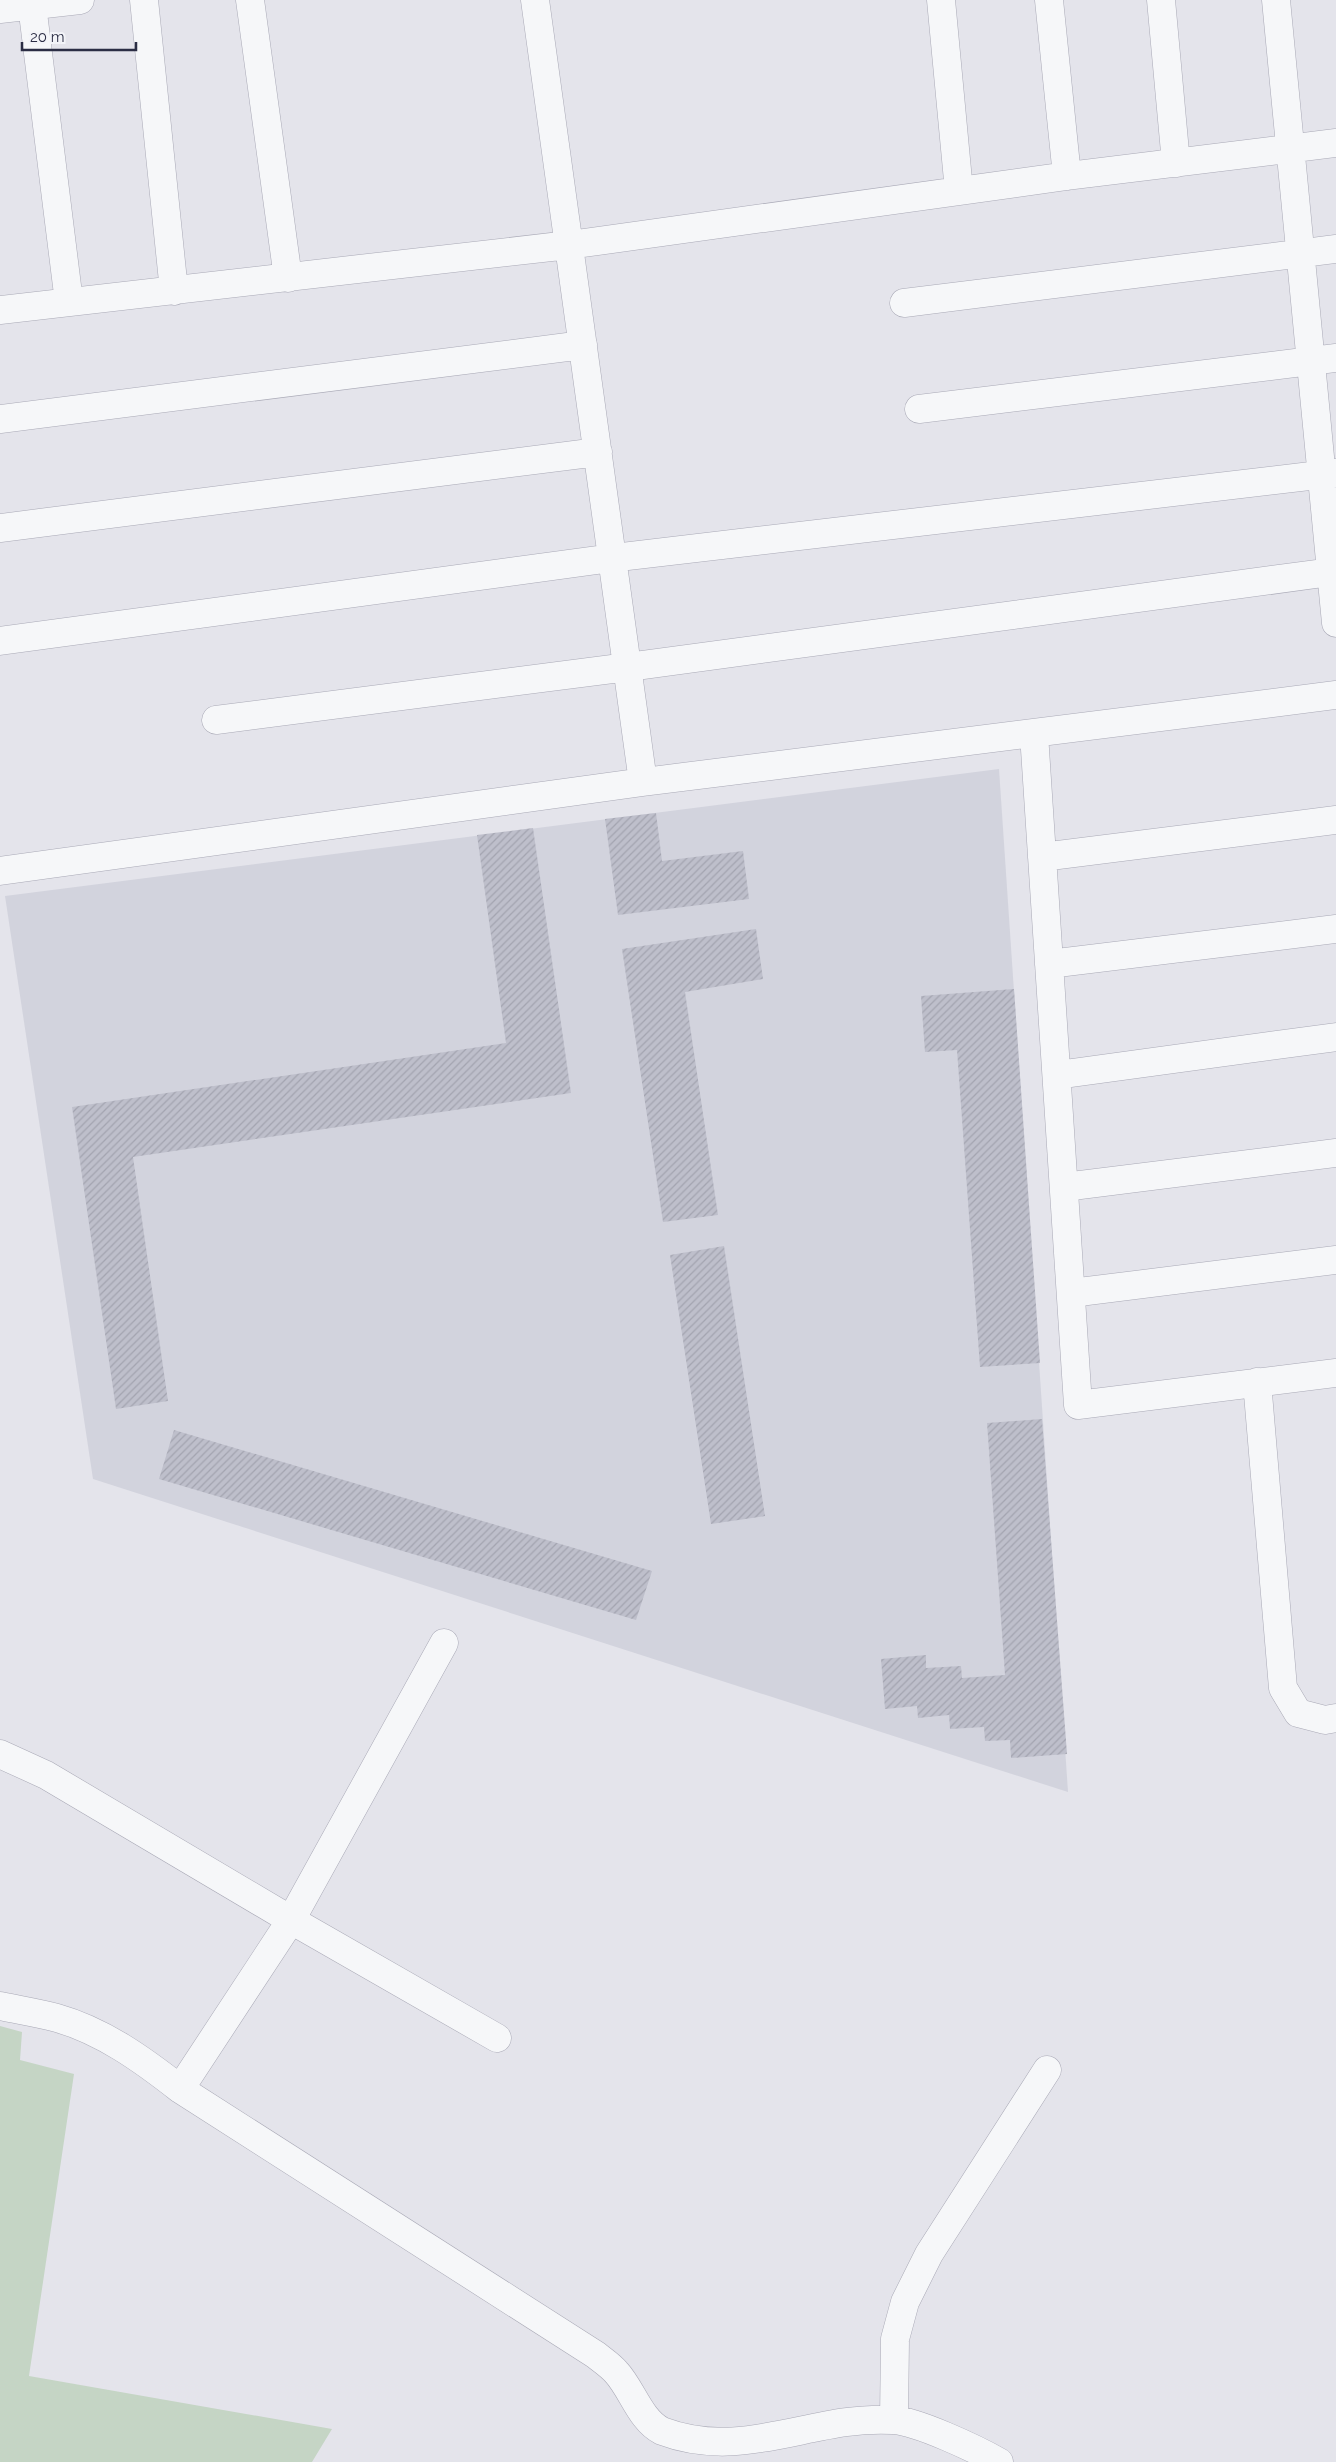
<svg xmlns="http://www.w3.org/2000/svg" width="1336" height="2462" viewBox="0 0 1336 2462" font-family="Raleway,sans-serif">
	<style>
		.built { fill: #d2d3dd }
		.pitch { fill: #c5d5c5 }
		.building { fill: url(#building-hatch) }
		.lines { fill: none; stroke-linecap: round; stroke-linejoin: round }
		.minor-casing { stroke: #a9a9b6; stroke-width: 29 }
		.tertiary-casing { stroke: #a9a9b6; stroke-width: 29 }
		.minor { stroke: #f6f7f9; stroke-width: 28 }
		.tertiary { stroke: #f6f7f9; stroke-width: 28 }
	</style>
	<defs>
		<pattern id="building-hatch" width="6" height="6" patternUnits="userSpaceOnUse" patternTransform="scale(1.25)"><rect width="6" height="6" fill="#bebfcb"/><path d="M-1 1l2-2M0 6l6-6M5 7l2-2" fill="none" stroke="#a3a4b0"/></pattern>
	</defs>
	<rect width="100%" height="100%" fill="#e4e4eb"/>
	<path class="built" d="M999,769L1068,1792L93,1479L5,896Z"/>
	<path class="pitch" d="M0,2026L22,2032L20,2060L74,2074L29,2376L332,2429L312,2462H0Z"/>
	<path class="building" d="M656,813L662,861L743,851L749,899L618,915L605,819Z
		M533,828L571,1093L133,1157L168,1401L116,1409L72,1107L506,1043L477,835Z
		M756,929L763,979L685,992L718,1215L663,1222L622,949Z
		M1014,989L1040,1363L980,1367L957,1050L925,1052L921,996Z
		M724,1246L765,1516L711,1524L670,1255Z
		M1042,1419L1067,1754L1011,1758L1010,1740L985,1741L984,1727L950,1729L949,1715L918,1718L917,1706L885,1709L881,1659L926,1655V1668L961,1666L962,1678L1005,1675L987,1423Z
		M174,1430L652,1571L636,1620L159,1479Z"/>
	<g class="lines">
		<g class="minor-casing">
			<path id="minor" d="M144,0L174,291
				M250,0L288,278
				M535,0L643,782
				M941,0L959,191
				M1049,0L1067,176
				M1161,0L1176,163
				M1276,0L1336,623
				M32,5L69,302
				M904,303L1336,249
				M0,310L569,245L1067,176L1336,143
				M919,409L1336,358
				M0,419L583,345
				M0,528L598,452
				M0,641L612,558L1336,473
				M216,720L628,667L1331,572
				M1034,734L1078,1405L1336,1373
				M1042,857L1336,820
				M0,871L643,782L1336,695
				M1049,964L1336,929
				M1057,1075L1336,1037
				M1064,1187L1336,1153
				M1071,1293L1336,1260
				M1257,1382L1283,1688L1298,1713L1325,1720L1336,1718
				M0,1754L46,1775L291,1920L497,2038
				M0,2006C19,2010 38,2013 57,2018C103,2031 143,2060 180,2089L596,2355C602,2360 610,2365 616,2372C632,2389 640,2420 662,2431C744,2462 813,2415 893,2420C917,2421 976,2449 999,2462
				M180,2089L291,1920L444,1643
				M894,2420L895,2339L905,2302L929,2254L1047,2070"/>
		</g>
		<g class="tertiary-casing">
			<path id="tertiary" d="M0,9L80,0"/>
		</g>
		<use href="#minor" class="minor"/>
		<use href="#tertiary" class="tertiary"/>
	</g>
	<path d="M22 42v8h114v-8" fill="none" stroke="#2b2d44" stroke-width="2.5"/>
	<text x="30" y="42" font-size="15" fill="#2b2d44" stroke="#f3f4f8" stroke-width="4" paint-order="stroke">20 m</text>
</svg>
